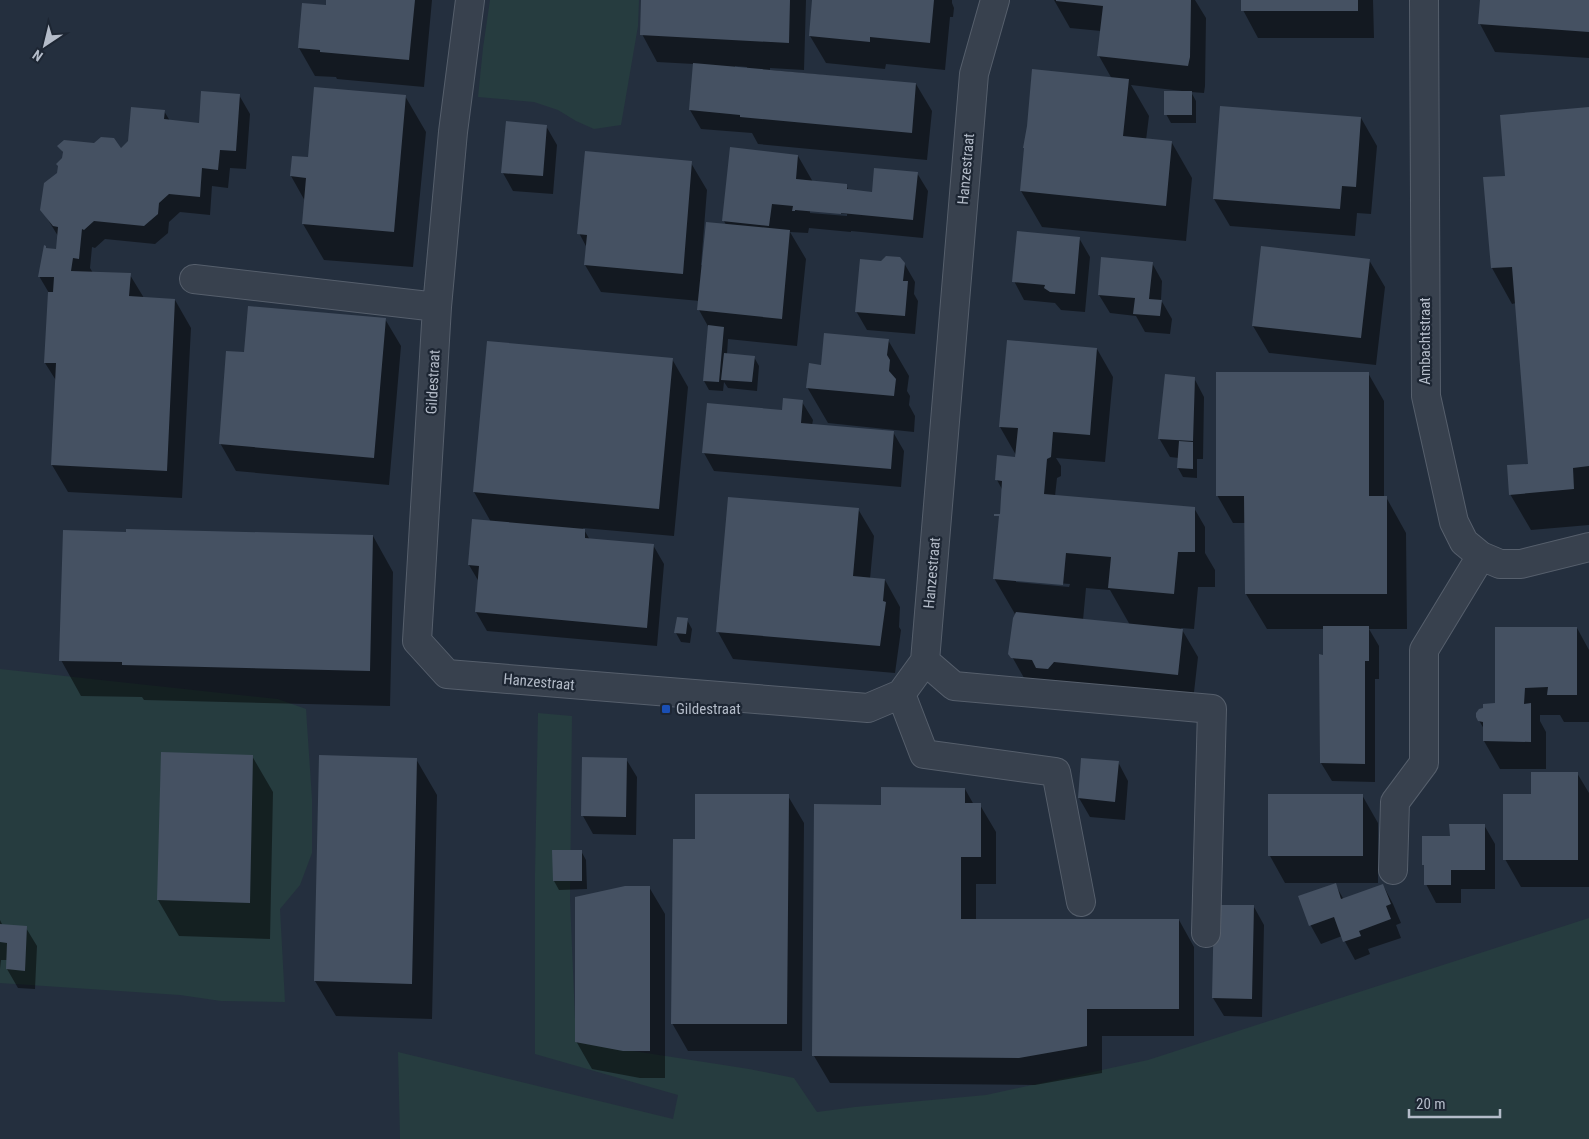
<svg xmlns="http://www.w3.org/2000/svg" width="1589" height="1139" viewBox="0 0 1589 1139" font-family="'Roboto Condensed',sans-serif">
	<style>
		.green { fill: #263c3f }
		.shadow { fill: #0007; fill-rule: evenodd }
		.building { fill: #455162 }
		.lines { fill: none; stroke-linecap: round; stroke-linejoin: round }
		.minor-casing { stroke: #565f6c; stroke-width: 30 }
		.minor { stroke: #38414e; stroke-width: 28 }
		.transit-dot { fill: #1a4fb4; stroke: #1d2633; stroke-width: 2 }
		.labels { text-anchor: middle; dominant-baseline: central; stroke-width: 4.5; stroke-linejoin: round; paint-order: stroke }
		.street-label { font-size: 15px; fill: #b4bcc9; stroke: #1d2633 }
		.poi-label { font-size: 15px; fill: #b4bcc9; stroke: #1d2633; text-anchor: start }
	</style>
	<rect width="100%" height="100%" fill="#242f3e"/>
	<path class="green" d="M490,0H639L638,26L621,125L594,129L576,121L558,110L534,102L478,97L483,48Z
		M0,669L278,699L306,709L312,799V853L300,885L280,909L285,1002L221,1001L180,995L0,983Z
		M538,713L572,716L570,900L576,1042L749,1069L794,1078L817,1112L855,1107L986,1095L1148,1060L1589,918V1139H400L398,1052L673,1119L678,1095L535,1054V874Z"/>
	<path class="shadow" d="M327,0H432L424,87L337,79L336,77L315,76L299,48L327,7Z
		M643,0H806L804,70L770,68V70L916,84L932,111L927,160L758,144L752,133L701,129L690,110L694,64L657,62L642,34ZM735,66L747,67V70L735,68Z
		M813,0H952V3L954,8L953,17H950L945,70L886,64L885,69L826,63L810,36Z
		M1054,0H1195L1206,18L1205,86L1204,93L1191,92L1196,101V123H1171L1166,114L1182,91L1131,85L1149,116L1146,140L1172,143L1192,178L1186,241L1042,227L1021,191L1112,79L1099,56L1101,31L1070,28Z
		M1243,0H1373L1374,38H1258L1243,10Z
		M1481,0H1589V58L1495,52L1480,24Z
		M239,95L250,114L246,169L230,168L228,188L212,186L210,215L180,212L169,222L168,233L155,244L105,239L95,248L92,247L90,268L93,273L130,275L144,298L175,300L191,328L182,498L68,492L52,465L57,382L45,363L49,293L39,276L57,250L58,236L42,210L64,159V154L59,146L120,150L164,111L170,121L200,124Z
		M405,96L426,132L413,267L324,260L303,224L305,201L291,176L293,157L309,158Z
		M1589,109V525L1531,530L1510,494L1529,465L1516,303L1512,304L1492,268L1484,179L1506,177Z
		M1361,118L1377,146L1371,214L1357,213L1355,236L1230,226L1214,199Z
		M546,126L557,145L553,194L513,191L503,173Z
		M798,156L813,182L846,185L849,191L873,193L917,173L928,191L923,238L851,231V232L809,228L808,233L790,232L806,259L797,346L728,339L727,354L754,357L759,366L757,391L728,388L724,382L723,391L709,390L704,381L709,328L699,310L700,301L601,292L585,265L587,248L579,233L691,163L707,190L701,265H703L726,225L724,221ZM810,210L847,214V216L810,213Z
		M1079,238L1090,257L1085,312L1061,310L1055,303L1024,300L1014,281Z
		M1369,260L1385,287L1376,365L1269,353L1253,326Z
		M904,263L915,282L914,294L918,301L915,334L867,330L856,311Z
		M1152,263L1162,281L1161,300L1172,319L1170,334L1145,332L1136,316L1110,313L1099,295Z
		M385,319L401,346L389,485L236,471L220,443L245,354Z
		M888,340L909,376L907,391L910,396L909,405L915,416L914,432L828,423L807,387L822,366Z
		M1097,349L1113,377L1105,462L1056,458L1061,466V476L1057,478L1055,496L1194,508L1205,527V553L1215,570V587H1198L1194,629L1181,628L1198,657L1193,701L1028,685L1010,653L1016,614H1015L994,578L1003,491L997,480L1016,458V455L1000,427ZM1016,580L1070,584L1069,587L1016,582ZM1086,588L1110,590L1130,625L1083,620Z
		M672,359L688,387L674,536L583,528L590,540L653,545L664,564L657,646L487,631L476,612L479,582L469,565L491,522L474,492Z
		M1368,373L1384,401V497H1386L1406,533L1407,629H1369L1379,646V679H1375V782L1332,781L1321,763L1324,629H1267L1246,594V523H1233L1217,495Z
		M1194,378L1204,397L1203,459H1197V478L1183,477L1178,468L1179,458L1170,457L1159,438Z
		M802,402L813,420L812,425L893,432L904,451L901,487L714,471L704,453Z
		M858,509L874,536L870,579L885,580L900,607L899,627L901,630L895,673L733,659L718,632Z
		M373,536L393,572L390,706L144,700L142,697L81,696L61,660Z
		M687,620L692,629L690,643L681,642L676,633Z
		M1577,628L1589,650V722H1564L1560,715H1540V721L1546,732V769H1500L1484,741V729L1477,717L1496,705Z
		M162,754L252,756L273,792L270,939L179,936L158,900Z
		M416,759L437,795L432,1019L336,1016L315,981Z
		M626,759L637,777L636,835L593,834L583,816Z
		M1118,762L1128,781L1125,820L1090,817L1079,798Z
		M1577,773L1589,793V887H1521L1505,859L1532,795Z
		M965,789L974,805H980L996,832V884H976V920H1179L1194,947V1036H1102V1073L1035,1085L830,1083L814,1056L882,806Z
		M1362,795L1378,823V883H1285L1270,856Z
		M788,796L804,823L802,1051H688L672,1023L696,840Z
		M1484,825L1495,844V889H1461V903H1436L1426,884V868L1424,865L1451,837Z
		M581,851L586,860L587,889L559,890L554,881Z
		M1335,884L1344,900L1383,885L1393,904L1401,923L1396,925L1401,938L1368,949L1370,954L1355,960L1342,936L1321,944L1311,926L1300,897Z
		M649,887L665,914V1078H640L592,1069L576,1041Z
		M1254,907L1264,925L1262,1017L1224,1016L1213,998Z
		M0,920L3,926L26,928L37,946L35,989L18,988L7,969L8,960H1L0,969Z"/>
	<path class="building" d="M326,0H415L409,60L320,52V50L298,48L302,3L326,5Z
		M641,0H790L789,43L640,35Z
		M812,0H934L930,43L870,37V42L809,36Z
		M1056,0H1191L1190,57L1188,66L1097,56L1103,6L1056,1Z
		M1241,0H1358V11H1241Z
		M1480,0H1589V32L1478,24Z
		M693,63L916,83L912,133L740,117V115L689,110Z
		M1032,69L1129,79L1123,136L1172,141L1166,206L1020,191L1024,148H1023L1027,126Z
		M314,87L406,95L394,232L302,224L306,178L290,176L292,156L308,157Z
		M201,91L240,94L236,151L220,150L218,170L202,168L200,197L169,194L159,203L158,214L144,226L94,221L84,230L82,229L79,259L73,258L71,271L131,273L129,296L175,299L167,471L51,465L56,363H44L48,292H53L54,277H38L44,245L46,246V248L56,249L58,227L53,226L40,210L44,183L57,173L58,166L56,164L62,158L63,152L57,146L64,140L94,143L101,137L114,138L121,148L128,141L131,107L165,110L164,119L199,123Z
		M1164,91H1192V115H1164Z
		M1220,106L1361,117L1356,187L1342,186L1340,209L1213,199Z
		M1589,107V466L1573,468L1574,489L1509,495L1507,465L1528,464L1512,267L1491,268L1483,177L1505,176L1500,115Z
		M506,121L547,125L543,176L501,173Z
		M730,147L798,155L796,179L847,184V189L872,192L874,168L918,172L913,220L841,213V214L795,210V211H792L793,206L772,204L769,226L722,221Z
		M585,151L692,161L683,274L584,265L587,235L577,234Z
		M706,222L790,230L782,319L697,310Z
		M1017,231L1080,237L1075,294L1050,292L1044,288L1045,285L1012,282Z
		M1261,246L1370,259L1361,338L1252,326Z
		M886,256L900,257L905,263L903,281H908L905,316L855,312L860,259L881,261Z
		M1101,257L1153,262L1149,299L1162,300L1160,316L1133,314L1135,298L1098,295Z
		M248,306L386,318L374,458L219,444L226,351L244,352Z
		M708,325L724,327L719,382L703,381Z
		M824,333L889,339L887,355L890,360L889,371L896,379L894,396L806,388L809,363L821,365Z
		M1007,340L1097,348L1090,435L1053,432L1051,457L1047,459L1044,494L1195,507V552H1178L1174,594L1108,588L1111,557L1066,553L1063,585L993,579L999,516H994V514H1000L1002,481L995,480L997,455L1015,457L1018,428L999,427Z
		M487,341L673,358L659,509L473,492Z
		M724,353L755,356L752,382L721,380Z
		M1216,372H1369V496H1387V594H1245L1244,496H1216Z
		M1165,374L1195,377L1193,441L1158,439Z
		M783,398L803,400L801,423L894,431L891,469L702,453L707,403L782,410Z
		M1179,441L1193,442V469L1177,468Z
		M728,497L859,508L853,576L885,579L883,601L886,602L880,646L716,632Z
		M472,519L585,529V538L654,544L647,628L475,612L479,566L468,565Z
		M126,529L373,535L370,671L122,665V662L59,661L63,530L126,532Z
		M1016,612L1183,629L1178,675L1054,662L1048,669L1036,668L1032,660L1011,658L1008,654L1013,618Z
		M677,617L688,618L686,634L674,633Z
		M1323,626H1369V661H1365V764L1320,763L1319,654L1323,655Z
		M1495,627H1577V695H1547L1548,687L1525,688L1524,704L1531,703V742L1483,741V722L1478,721L1476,717V713L1479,709L1483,708V704L1495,703Z
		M161,752L253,755L250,903L157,900Z
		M319,755L417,758L412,984L314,981Z
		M582,757L627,758L626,817L581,816Z
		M1081,758L1119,761L1115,802L1078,798Z
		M1531,772H1578V860H1503V794H1531Z
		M881,787L965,788V803H981V857H961V919H1179V1009H1087V1046L1019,1058L812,1056L814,804L881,805Z
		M695,794H789L787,1024H671L673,839H695Z
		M1268,794H1363V856H1268Z
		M1449,824H1485V870H1451V885H1424V865H1422V836H1450Z
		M552,850H582V881H553Z
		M1336,883L1341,899L1383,884L1391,904L1386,906L1391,919L1359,931L1361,936L1343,942L1334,917L1309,926L1298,896Z
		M625,886H650V1051H623L575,1042V897Z
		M1214,905H1254L1252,999L1212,998Z
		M0,924L27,926L25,971L6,969L7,943L0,942Z"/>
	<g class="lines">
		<g class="minor-casing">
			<path id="minor" d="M470,0L453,132L437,307L417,641L447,674L868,708L901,694L925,661L974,74L995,0
				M1424,0L1426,396L1454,522L1464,542L1481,556L1500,564H1521L1589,547
				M194,279L437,307
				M925,661L954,686L1212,709L1206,933
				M901,694L924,754L1056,772L1081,902
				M1393,870L1395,802L1424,763V650L1481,556"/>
		</g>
		<use href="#minor" class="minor"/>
	</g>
	<rect class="transit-dot" x="661" y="704" width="10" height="10" rx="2.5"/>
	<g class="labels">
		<g class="street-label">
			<text transform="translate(966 169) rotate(-85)">Hanzestraat</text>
			<text transform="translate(1425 341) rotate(-90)">Ambachtstraat</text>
			<text transform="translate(433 382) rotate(-87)">Gildestraat</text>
			<text transform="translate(932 573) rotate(-85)">Hanzestraat</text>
			<text transform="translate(539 682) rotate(5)">Hanzestraat</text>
		</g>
		<g class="poi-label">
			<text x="676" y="709">Gildestraat</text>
		</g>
	</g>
	<g transform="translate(45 45) rotate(215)" stroke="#1d2633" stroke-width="4" paint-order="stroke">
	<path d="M0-4L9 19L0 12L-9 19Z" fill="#b4bcc9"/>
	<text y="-8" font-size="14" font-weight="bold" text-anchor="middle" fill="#b4bcc9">N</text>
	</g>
	<path d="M1409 1109v8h91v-8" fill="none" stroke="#b4bcc9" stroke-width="2.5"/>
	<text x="1416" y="1109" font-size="15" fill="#b4bcc9" stroke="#1d2633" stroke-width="4" paint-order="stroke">20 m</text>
</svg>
